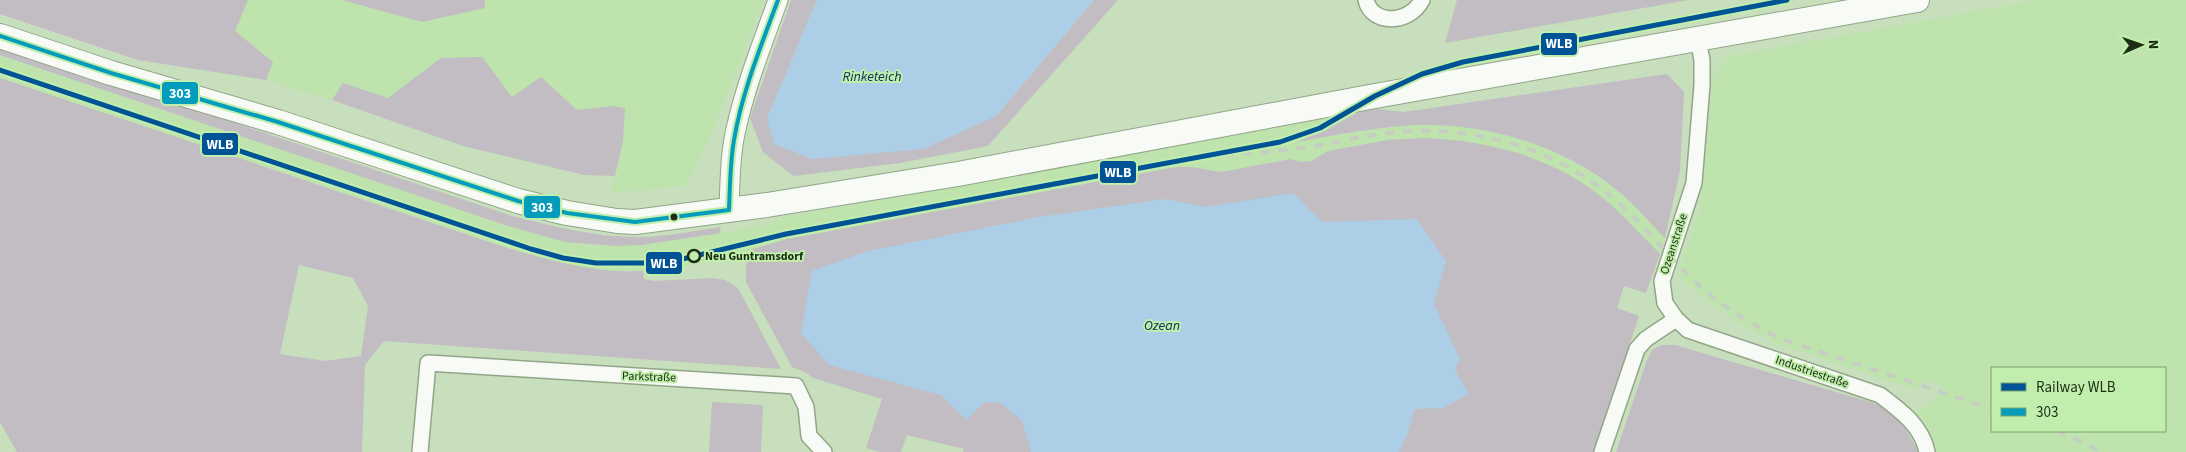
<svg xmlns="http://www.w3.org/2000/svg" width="2186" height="452" viewBox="0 0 2186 452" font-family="'Source Sans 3',sans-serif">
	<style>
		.built { fill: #bee3ad; fill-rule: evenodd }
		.green { fill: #c1bdc2; fill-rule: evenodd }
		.water { fill: #accee7 }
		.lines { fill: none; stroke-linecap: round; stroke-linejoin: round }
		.minor-casing { stroke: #92a589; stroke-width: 18 }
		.tertiary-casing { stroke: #92a589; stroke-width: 21 }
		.primary-casing { stroke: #92a589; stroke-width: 26 }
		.minor { stroke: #f7faf5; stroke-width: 15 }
		.tertiary { stroke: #f7faf5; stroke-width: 19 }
		.primary { stroke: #f7faf5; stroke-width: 24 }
		.rail { stroke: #c6cdc3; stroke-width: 4; stroke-dasharray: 9 9; stroke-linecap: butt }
		.bus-1-casing { stroke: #c1eead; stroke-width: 8 }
		.bus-1 { stroke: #039dbb; stroke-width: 4 }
		.rail-1-casing { stroke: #c1eead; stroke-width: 9 }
		.rail-1 { stroke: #005395; stroke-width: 5 }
		.bus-dot { fill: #1c2d14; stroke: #c1eead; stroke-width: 2 }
		.stop-dot { fill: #c1eead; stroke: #1c2d14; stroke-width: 2.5 }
		.labels { text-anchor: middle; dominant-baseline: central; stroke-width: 4; stroke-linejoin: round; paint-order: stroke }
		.street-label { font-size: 12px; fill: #1c2d14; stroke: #c1eead }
		.stop-label { font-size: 12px; font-weight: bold; fill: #1c2d14; stroke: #c1eead; text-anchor: start }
		.water-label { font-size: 14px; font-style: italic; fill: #0a2e5b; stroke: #c1eead }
		.line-badge { stroke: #c1eead; stroke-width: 2 }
		.badge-label { font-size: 14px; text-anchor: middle; font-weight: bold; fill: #fff }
	</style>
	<rect width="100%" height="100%" fill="#c7dfbc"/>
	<path class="built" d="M248,0H342L422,22L485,8V0H764L710,137L687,185L611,193L623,141L625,109L613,106L577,110L541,77L512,97L441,58L388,98L343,83L332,100L266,80L273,62L235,31Z
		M2035,0H2186V452H1918L1909,432L1902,423L1936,398L1941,385L1925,379L1916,390L1776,343L1744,326L1717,307L1691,288L1678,274L1701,205L1714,73L1730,56ZM1992,368H2165V431H1992Z
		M0,55L508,226L565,242L590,245H642L691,238L774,223L775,219L1360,111L1326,130L1299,141L1386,128L1421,125L1455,126L1489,131L1519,139L1552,151L1585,169L1616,189L1665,238L1660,254L1608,201L1579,181L1548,164L1530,158L1515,152L1388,140L1328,151L1311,161L1300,162L1291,159L1221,172L1191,167H1177L787,239L734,256L654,273L653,270L612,271L561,264L504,247L0,78Z"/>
	<path class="green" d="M0,0H248L235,31L273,62L266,80L138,60L0,14Z
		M342,0H485V8L422,22Z
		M791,0H817L767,119L996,116L1094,0H1118L988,146L900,163L793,176L763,152L750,118Z
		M1457,0H1689L1445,43Z
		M0,44L512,216C560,228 609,241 659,236C679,234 700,230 720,227L721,233L642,245L617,246L565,242L508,226L0,55Z
		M482,57L512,97L541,77L577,110L613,106L625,108L623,141L615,176L584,175L463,146L332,100L343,83L388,98L441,58Z
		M1667,74L1684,92L1680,171L1665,238C1649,222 1634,204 1617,190C1563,146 1490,124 1421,125C1380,126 1338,135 1296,142L1326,130L1360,111L1377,109L1404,112Z
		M0,78L504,247C550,260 595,274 643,271L644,279L653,281L713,278L725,280L738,288L781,369L384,341L365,365L362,452H17L0,422ZM299,265L353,278L368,306L361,356L325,361L280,354Z
		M1422,138C1489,140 1558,158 1609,203C1627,219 1643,237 1660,254L1646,293L1624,286L1617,308L1639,316L1593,452H963L964,449L907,435L901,452H880L866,448L882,399L813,378L805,372L792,367L746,282V267L750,250L787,239L1177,167H1191L1221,172L1291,159L1300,162L1311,161L1328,151L1388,140Z
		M1662,345H1675L1877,404C1899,419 1907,428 1918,452H1616L1647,360L1653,349Z
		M712,402L763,405L761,452H709Z"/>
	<path class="water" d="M817,0H1094L996,116L924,149L812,159L774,144L767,119Z
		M1293,193L1322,222L1417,219L1446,261L1434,304L1460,359L1455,370L1469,394L1443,408L1415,409L1407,435L1399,452H1031L1022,421L1001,403L985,402L966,420L941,395L829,365L801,333L812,271L868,251L1039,217L1166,199L1205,207Z"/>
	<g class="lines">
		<g class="minor-casing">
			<path id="minor" d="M1366,0C1372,26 1410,24 1422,0
				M1698,40L1702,60V85L1694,183L1662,281L1665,303L1676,319L1688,330L1880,395C1900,410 1922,426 1927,452
				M420,452L428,363L796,386L806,407L809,436L824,452
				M1602,452L1637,349L1646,339L1676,319"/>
		</g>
		<g class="tertiary-casing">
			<path id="tertiary" d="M729,210C730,183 730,155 736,129C746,84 763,42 778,0"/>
		</g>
		<g class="primary-casing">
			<path id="primary" d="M0,36L111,73L278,122L518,201L567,213L617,221L635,222L767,205L958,174L1375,96L1917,0"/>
		</g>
		<use href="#minor" class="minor"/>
		<use href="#tertiary" class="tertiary"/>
		<use href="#primary" class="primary"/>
		<path class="rail" d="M1189,159C1229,154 1269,153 1309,147C1335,143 1361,136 1387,133C1466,123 1553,146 1613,198C1640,221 1662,249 1687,274C1714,301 1745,321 1779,338L1992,409
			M2057,431L2086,443L2100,452"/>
		<g class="bus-1-casing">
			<path id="bus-1" d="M0,36L111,73L278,122L518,201L567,213L635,222L729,210
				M729,210C730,187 730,163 734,140C742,92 761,46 778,0"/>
		</g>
		<use href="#bus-1" class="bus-1"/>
		<g class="rail-1-casing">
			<path id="rail-1" d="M0,70L531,249L563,258L596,263H666L786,234L1280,142L1320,128L1375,96L1422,74L1463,62L1787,0"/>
		</g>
		<use href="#rail-1" class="rail-1"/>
	</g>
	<circle class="bus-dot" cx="674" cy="217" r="4.5"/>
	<circle class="stop-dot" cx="694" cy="256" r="6"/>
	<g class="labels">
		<g class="street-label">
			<text transform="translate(1674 244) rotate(-72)">Ozeanstraße</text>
			<text transform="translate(1812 372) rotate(19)">Industriestraße</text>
			<text transform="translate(649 377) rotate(2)">Parkstraße</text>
		</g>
		<g class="stop-label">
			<text x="705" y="256">Neu Guntramsdorf</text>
		</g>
		<g class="water-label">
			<text x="872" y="77">Rinketeich</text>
			<text x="1162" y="326">Ozean</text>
		</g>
	</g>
	<g class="line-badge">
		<rect x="1540" y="32" width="38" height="24" rx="5" fill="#005395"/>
		<rect x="161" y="81" width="38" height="24" rx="5" fill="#039dbb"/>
		<rect x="201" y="132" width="38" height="24" rx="5" fill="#005395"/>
		<rect x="1099" y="160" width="38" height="24" rx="5" fill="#005395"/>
		<rect x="523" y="195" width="38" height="24" rx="5" fill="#039dbb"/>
		<rect x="645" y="251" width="38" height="24" rx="5" fill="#005395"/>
	</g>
	<g class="badge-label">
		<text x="1559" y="48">WLB</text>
		<text x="180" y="98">303</text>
		<text x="220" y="149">WLB</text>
		<text x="1118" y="177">WLB</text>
		<text x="542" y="212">303</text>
		<text x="664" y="268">WLB</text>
	</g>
	<rect x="1991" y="367" width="175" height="65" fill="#c1eead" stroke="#7fa170"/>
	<rect x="2001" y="383" width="25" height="8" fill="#005395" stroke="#7fa170"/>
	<text x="2036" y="392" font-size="15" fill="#1c2d14">Railway WLB</text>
	<rect x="2001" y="408" width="25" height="8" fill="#039dbb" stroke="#7fa170"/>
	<text x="2036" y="417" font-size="15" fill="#1c2d14">303</text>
	<g transform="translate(2141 45) rotate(88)" stroke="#c1eead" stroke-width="4" paint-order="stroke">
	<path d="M0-4L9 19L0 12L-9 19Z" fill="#1c2d14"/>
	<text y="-8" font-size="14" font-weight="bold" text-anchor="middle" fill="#1c2d14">N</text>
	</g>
</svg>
